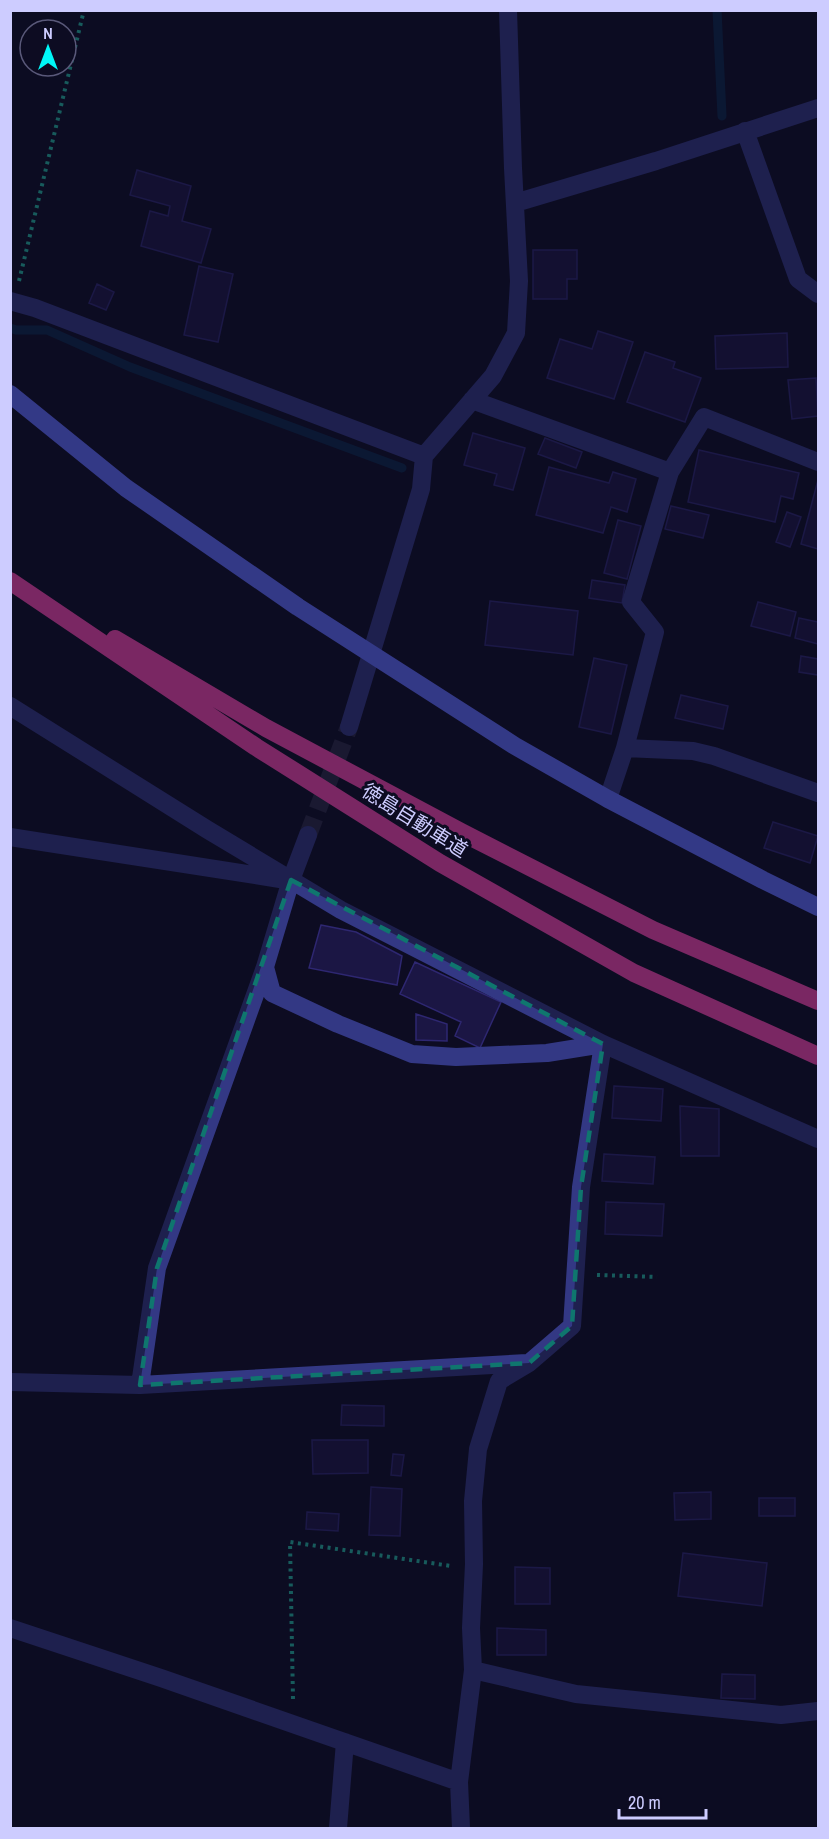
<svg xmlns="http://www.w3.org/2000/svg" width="829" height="1839" viewBox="0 0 829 1839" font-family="'Archivo Narrow','Noto Sans JP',sans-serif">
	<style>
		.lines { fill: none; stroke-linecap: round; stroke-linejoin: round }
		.stream { stroke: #092748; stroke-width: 9 }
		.building { fill: #1b1644; stroke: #2e2771; stroke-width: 1.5 }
		.street-tunnel { stroke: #2a2943; stroke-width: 18; stroke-dasharray: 18 9; stroke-linecap: butt }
		.path { stroke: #25baa2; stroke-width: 4; stroke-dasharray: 3 4.5; stroke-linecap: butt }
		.street { stroke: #333884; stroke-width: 18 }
		.secondary { stroke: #636fff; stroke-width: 18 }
		.highway { stroke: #ff47b2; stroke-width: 18 }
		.marked { fill: none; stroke: #0f766e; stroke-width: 4.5; stroke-dasharray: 12 8; stroke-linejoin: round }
		.labels { text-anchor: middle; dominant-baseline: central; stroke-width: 6; stroke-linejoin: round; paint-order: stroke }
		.street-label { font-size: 20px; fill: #cdccff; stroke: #0d0c22 }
	</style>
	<rect width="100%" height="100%" fill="#0d0c22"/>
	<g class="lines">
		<path class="stream" d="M717,10L722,116
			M10,328L16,330H47L130,367L402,468"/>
	</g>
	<path class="building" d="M137,170L191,186L182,221L211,229L201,263L141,246L150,211L168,216L170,206L130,195Z
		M533,250H577V279H567V299H533Z
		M199,266L233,274L218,342L184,335Z
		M97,284L114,292L106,310L89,303Z
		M598,331L633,342L614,399L547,378L560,339L592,349Z
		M787,333L788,367L716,369L715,336Z
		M645,352L675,362L673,368L701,378L685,422L627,402Z
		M816,378L818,416L792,419L788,380Z
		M473,433L525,448L513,490L494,485L497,474L464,465Z
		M545,438L582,452L576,468L538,454Z
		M699,450L799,473L793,499L781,496L775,522L688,502Z
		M549,467L609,483L613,472L636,479L627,512L611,507L603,533L536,515Z
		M818,480V549L801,544Z
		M671,506L709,515L703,538L665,529Z
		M787,512L801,517L790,547L776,542Z
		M618,520L641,526L627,579L604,573Z
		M592,580L625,585L622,603L589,598Z
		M490,601L578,611L573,655L485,645Z
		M758,602L796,612L790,636L751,626Z
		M799,618L818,622V644L795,638Z
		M801,656L818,659V675L799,672Z
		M594,658L627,665L611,734L579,727Z
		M681,695L728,706L723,729L675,718Z
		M773,822L818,836L810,863L764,848Z
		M321,925L356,932L402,956L397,985L309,968Z
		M415,962L501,1002L480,1048L455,1036L461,1022L400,994Z
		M416,1014L447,1024V1041L416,1040Z
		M614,1086L663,1089L661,1121L612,1118Z
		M680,1106L719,1109V1156H681Z
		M604,1154L655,1157L653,1184L602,1181Z
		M606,1202L664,1204L662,1236L605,1234Z
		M342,1405L384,1406V1426L341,1425Z
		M312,1440H368V1473L313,1474Z
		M393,1454L404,1455L401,1476L391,1475Z
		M371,1487L402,1489L400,1536L369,1535Z
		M711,1492V1519L675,1520L674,1493Z
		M759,1498H795V1516H759Z
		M307,1512L339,1514L338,1531L306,1529Z
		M683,1553L767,1563L762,1606L678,1596Z
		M515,1567L550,1568V1604H515Z
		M497,1628L546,1630V1655H497Z
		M722,1674L755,1675V1699L721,1698Z"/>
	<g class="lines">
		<path class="street-tunnel" d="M308,835L349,727"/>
		<path class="path" d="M19,281L84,10
			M597,1275L657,1277
			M293,1699L290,1542L451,1566"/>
		<path class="street" d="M745,131L798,279L818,294
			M515,203L656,161L818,108
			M10,301L35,308L424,456
			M472,400L670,472L704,417L818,462
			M10,706L208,830L341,910L603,1044L818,1139
			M349,727L421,489L424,456L493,376L516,333L519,281L513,168L508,10
			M625,748L655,632L631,602L670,472
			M608,799L625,748L693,751L714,756L818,793
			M308,835L291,880L265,967L272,993L338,1024L412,1054L456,1057L547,1053L603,1044L581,1187L572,1326L529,1363L499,1381L478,1449L473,1501L474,1564L471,1628L473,1670L459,1782L461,1828
			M10,837L280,879
			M10,1382L140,1385L527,1363
			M140,1385L157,1268L265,967
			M10,1628L161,1678L459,1782
			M473,1670L576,1694L781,1715L818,1711
			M338,1828L345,1742"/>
		<path class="secondary" d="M10,394L126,488L298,607L515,746L608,799L763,880L818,907"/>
		<path class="highway" d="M10,581L256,747L440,863L634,973L818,1056
			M115,639L266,728L461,832L653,930L818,1001"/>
	</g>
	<path d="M0 0H829V1839H0ZM291,880L603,1044L581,1187L572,1326L529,1363L140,1385L157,1268Z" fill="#0d0c22" fill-opacity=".55" fill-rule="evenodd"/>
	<path class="marked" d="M291,880L603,1044L581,1187L572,1326L529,1363L140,1385L157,1268Z"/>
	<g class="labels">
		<g class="street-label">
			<text transform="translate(415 820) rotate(32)">徳島自動車道</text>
		</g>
	</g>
	<rect width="829" height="1839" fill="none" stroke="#cdccff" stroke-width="24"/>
	<g transform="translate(48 48)"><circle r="28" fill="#0d0c22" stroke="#5a597a" stroke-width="1.5"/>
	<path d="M0-4.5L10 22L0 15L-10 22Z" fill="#00f7f7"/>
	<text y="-9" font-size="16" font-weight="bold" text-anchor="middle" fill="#cdccff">N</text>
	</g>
	<path d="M619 1809v9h87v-9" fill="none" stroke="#cdccff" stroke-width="3"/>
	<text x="628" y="1809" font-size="18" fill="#cdccff" stroke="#0d0c22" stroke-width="4.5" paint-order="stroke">20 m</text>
</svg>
